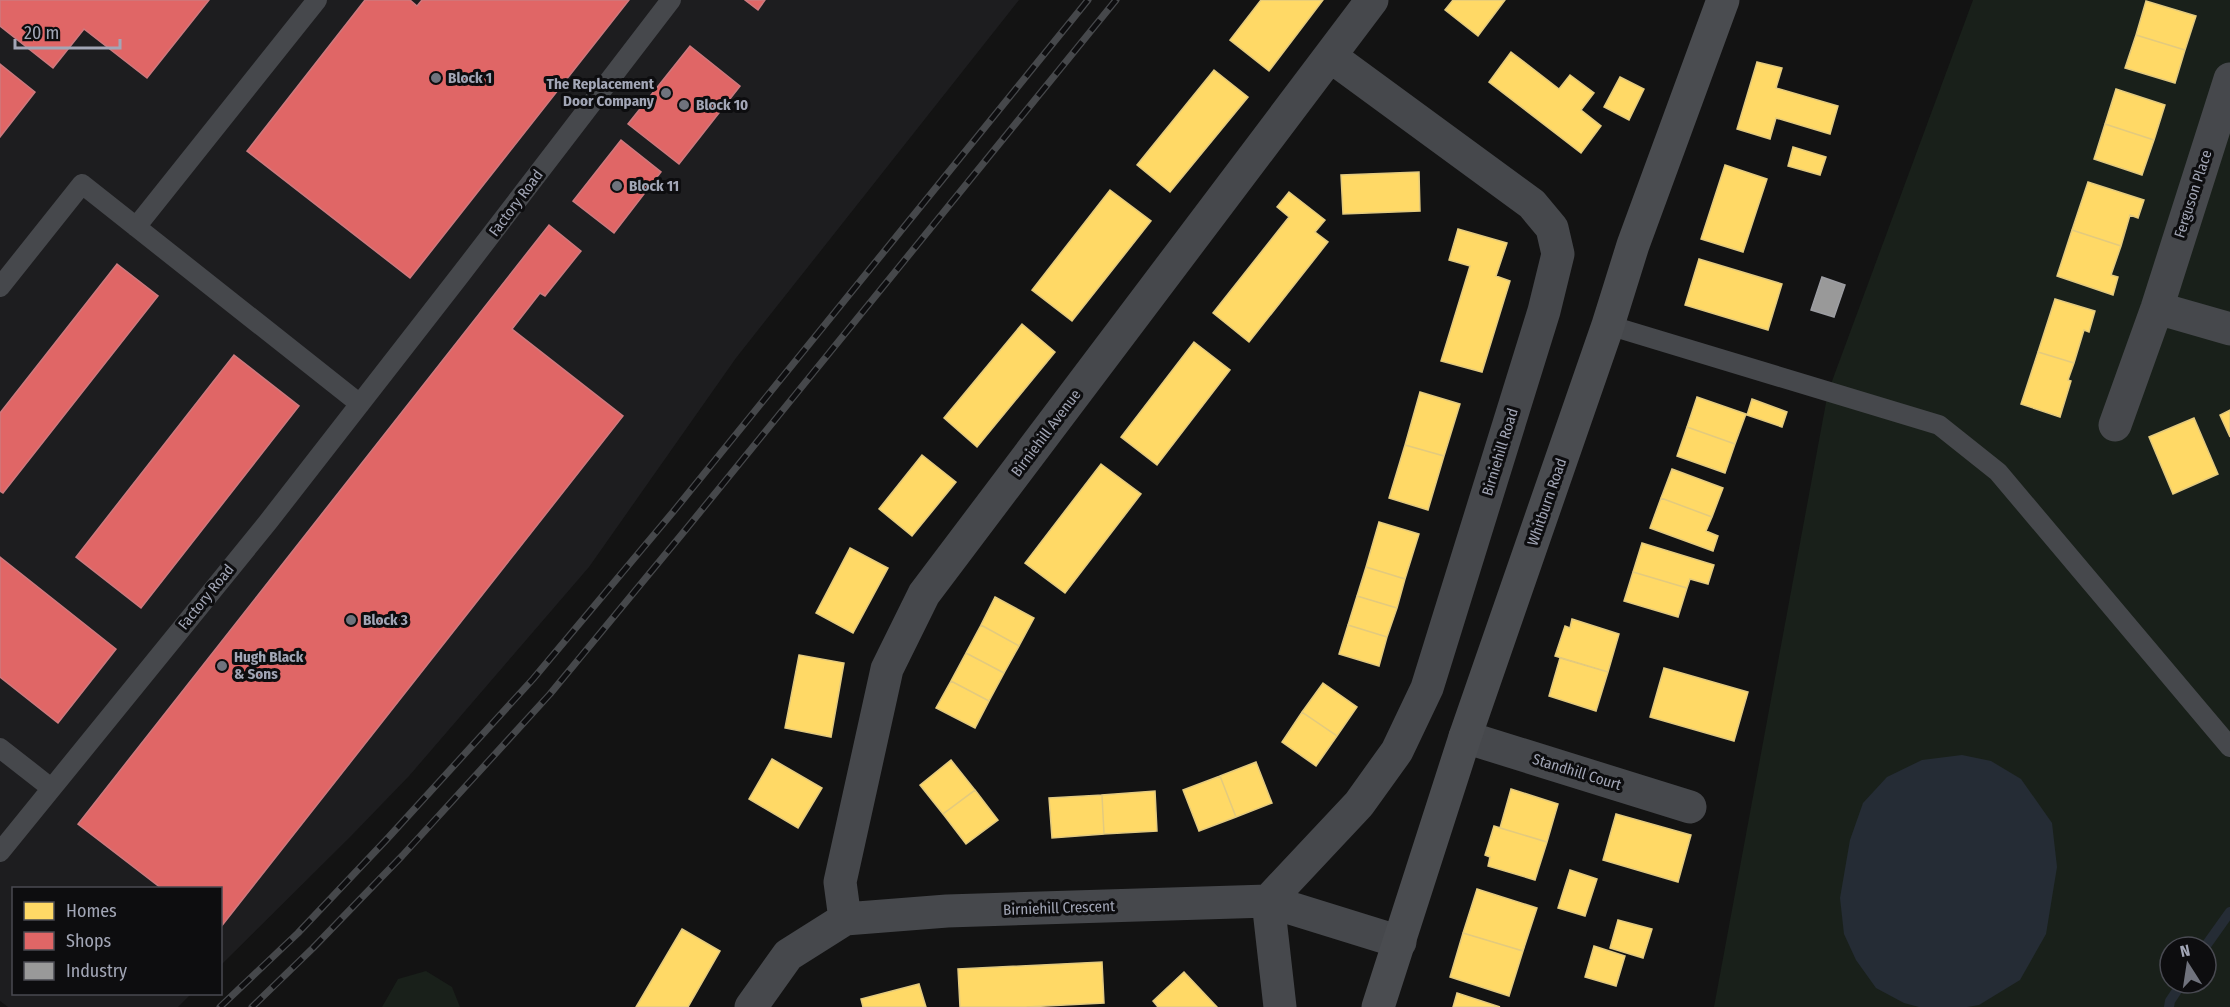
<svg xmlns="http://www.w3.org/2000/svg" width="2230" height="1007" viewBox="0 0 2230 1007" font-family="'Fira Sans Condensed',sans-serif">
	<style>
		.built { fill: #1d1d1f }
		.green { fill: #19201a; fill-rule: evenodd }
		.water { fill: #252c35 }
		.homes { fill: #ffd966; stroke: #e3ca7e; stroke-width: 1.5 }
		.shops { fill: #e06666; stroke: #cd797e; stroke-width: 1.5 }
		.industry { fill: #999; stroke: #9c9da2; stroke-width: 1.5 }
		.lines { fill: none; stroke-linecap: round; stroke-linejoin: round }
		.stream { stroke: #252c35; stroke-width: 10 }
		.service { stroke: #46484c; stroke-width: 20 }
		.minor { stroke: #46484c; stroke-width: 33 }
		.secondary { stroke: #4a4c50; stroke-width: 33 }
		.rail-casing { stroke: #46484b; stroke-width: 7 }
		.rail { stroke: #0d0d0f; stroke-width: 4.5; stroke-dasharray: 14; stroke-linecap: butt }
		.poi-dot { fill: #70737d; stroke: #0d0d0f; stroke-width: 2 }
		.labels { text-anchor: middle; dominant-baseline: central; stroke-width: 6; stroke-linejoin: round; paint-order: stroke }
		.poi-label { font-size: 15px; font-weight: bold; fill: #a2a6b6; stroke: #0d0d0f; text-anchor: start }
		.street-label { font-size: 15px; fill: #a2a6b6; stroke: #0d0d0f }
	</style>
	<rect width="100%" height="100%" fill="#131313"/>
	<path class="built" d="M0,0H1019L736,358L589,567L409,776L351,836L221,965L220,888H14V994H191L178,1007H8L0,1001Z"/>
	<path class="green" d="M1973,0H2230V1007H1714L1828,392ZM2170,947H2206V983H2170Z
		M426,971L452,987L460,1007H382L398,979Z"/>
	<path class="water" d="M1962,755L1991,761L2021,779L2052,823L2057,867L2046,934L2020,980L1979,1005L1967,1007H1919L1904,1003L1876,988L1856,960L1844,934L1840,898L1850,840L1863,803L1887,777L1922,760Z"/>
	<path class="homes" d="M1261,0H1323L1269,71L1230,40Z
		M1453,0H1505L1478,36L1445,10Z
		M2146,1L2196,16L2185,50L2136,35Z
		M2136,35L2185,50L2175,83L2125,68Z
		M1511,52L1559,89L1570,75L1594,93L1581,110L1601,126L1581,153L1489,82Z
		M1757,62L1782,68L1776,88L1838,106L1830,134L1776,118L1770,139L1737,129Z
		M1214,70L1248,97L1170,192L1137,165Z
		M1620,77L1644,89L1629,120L1604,107Z
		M2116,89L2165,105L2154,140L2105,124Z
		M2105,124L2154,140L2142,175L2094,159Z
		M1793,147L1826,157L1820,175L1788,166Z
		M1725,165L1767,179L1743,252L1701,239Z
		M1419,172L1420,211L1343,214L1341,175Z
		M2088,182L2144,200L2138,218L2130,215L2121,246L2072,230Z
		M1110,190L1151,221L1072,321L1032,290Z
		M1289,192L1325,220L1315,232L1328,242L1249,342L1213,313L1289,217L1277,207Z
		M1458,229L1507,243L1496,276L1510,281L1482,372L1441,361L1470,266L1449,260Z
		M2072,230L2121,246L2111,275L2118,277L2113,295L2057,276Z
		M1699,259L1782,284L1768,330L1685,305Z
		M2055,299L2095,311L2089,332L2084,330L2074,363L2038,352Z
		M1022,324L1055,352L977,447L944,418Z
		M1194,342L1230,370L1157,465L1121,437Z
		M2038,352L2074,363L2068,380L2071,381L2060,417L2021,404Z
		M1420,392L1460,404L1444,456L1405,445Z
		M1697,397L1746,414L1735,444L1687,427Z
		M1752,399L1787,412L1782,427L1747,415Z
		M2230,410V437L2220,415Z
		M2194,418L2218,474L2173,494L2149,437Z
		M1687,427L1735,444L1725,473L1677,456Z
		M1405,445L1444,456L1428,510L1389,498Z
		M922,455L956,482L912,536L879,509Z
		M1101,464L1141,494L1065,593L1025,563Z
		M1672,469L1723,488L1712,517L1661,498Z
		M1661,498L1712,517L1706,531L1718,536L1713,551L1650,528Z
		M1379,522L1419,534L1405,579L1366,567Z
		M1642,543L1714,565L1708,584L1690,579L1687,588L1633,572Z
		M850,548L888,568L853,633L816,613Z
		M1366,567L1405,579L1397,608L1357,596Z
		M1633,572L1687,588L1678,617L1624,601Z
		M1357,596L1397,608L1387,637L1348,625Z
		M995,597L1034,618L1019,646L981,625Z
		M1572,619L1619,634L1608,672L1555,656L1565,626L1570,628Z
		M981,625L1019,646L1004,673L966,653Z
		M1348,625L1387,637L1379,666L1339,654Z
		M966,653L1004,673L989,701L951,681Z
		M799,655L844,663L831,737L785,728Z
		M1560,658L1608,672L1596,711L1549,696Z
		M1664,668L1748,692L1734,741L1650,717Z
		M951,681L989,701L975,728L936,708Z
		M1323,683L1357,707L1337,736L1302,712Z
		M1302,712L1337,736L1316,766L1282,742Z
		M772,759L822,788L798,828L749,799Z
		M951,760L975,790L943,814L920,785Z
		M1256,762L1272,803L1236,817L1220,776Z
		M1220,776L1236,817L1199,831L1183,790Z
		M1511,789L1558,804L1547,842L1500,828Z
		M975,790L998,820L966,844L943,814Z
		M1155,791L1157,831L1104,834L1102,795Z
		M1102,795L1104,834L1052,838L1049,798Z
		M1616,814L1691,835L1678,882L1603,860Z
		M1494,826L1547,842L1535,880L1488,866L1490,857L1485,855Z
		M1570,870L1597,879L1585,916L1558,908Z
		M1477,889L1537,908L1523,951L1463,933Z
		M1618,920L1652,929L1643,958L1610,948Z
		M682,929L720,951L688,1007H636Z
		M1463,933L1523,951L1509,996L1450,977Z
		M1594,946L1625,956L1616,986L1585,977Z
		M1102,962L1104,1003L1026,1007H960L958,969Z
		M1184,972L1217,1007H1158L1153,1001Z
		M919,984L926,1007H863L861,999Z
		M1457,993L1500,1007H1453Z"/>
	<path class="shops" d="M0,0H209L147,78L84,29L53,68L0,26Z
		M365,0H410L417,6L422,0H629L410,278L247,151Z
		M745,0H765L758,10Z
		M690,46L740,86L679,164L628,124Z
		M0,64L35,92L0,137Z
		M621,140L661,172L614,233L573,201Z
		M549,225L581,251L545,296L540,293L512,329L623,416L220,928V888H161L78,824Z
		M117,264L158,296L3,493L0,491V413Z
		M234,355L299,406L141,608L76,557Z
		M0,557L116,649L58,723L0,677Z"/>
	<path class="industry" d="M1822,277L1845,285L1834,317L1811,310Z"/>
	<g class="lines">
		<path class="stream" d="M2205,947L2230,912
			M2169,1007L2170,1001L2182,983"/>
		<path class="service" d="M136,227L317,0
			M0,287L82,184L360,404
			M1608,325L1939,425L1998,472L2230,747
			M0,748L51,788
			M0,852L268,522L461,274L671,0"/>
		<path class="minor" d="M2157,308L2230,329
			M2115,425L2157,308L2230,79
			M1465,737L1690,807
			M845,919L840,882L887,669L924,594L1372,0
			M751,1007L788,955L845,919L947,911L1268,901L1400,942
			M1280,1007L1268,901L1359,804L1397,751L1427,688L1544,311L1558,254L1552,228L1532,204L1330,56"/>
		<path class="secondary" d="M1378,1007L1465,737L1608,325L1633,245L1723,0"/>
		<g class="rail-casing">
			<path id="rail" d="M220,1007L298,933L387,839L533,679L673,512L1088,0
				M252,1007L313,948L402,856L550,694L687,528L1116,0"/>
		</g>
		<use href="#rail" class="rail"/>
	</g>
	<g class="poi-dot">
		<circle cx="436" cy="78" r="6"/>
		<circle cx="666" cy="93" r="6"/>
		<circle cx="684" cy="105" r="6"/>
		<circle cx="617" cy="186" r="6"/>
		<circle cx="351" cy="620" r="6"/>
		<circle cx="222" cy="666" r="6"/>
	</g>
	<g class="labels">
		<g class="poi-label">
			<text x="448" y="78">Block 1</text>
			<text x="654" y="84" text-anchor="end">The Replacement<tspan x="654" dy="17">Door Company</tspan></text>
			<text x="696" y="105">Block 10</text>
			<text x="629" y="186">Block 11</text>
			<text x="363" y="620">Block 3</text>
			<text x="234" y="657">Hugh Black<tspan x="234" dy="17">&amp; Sons</tspan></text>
		</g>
		<g class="street-label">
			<text transform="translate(2193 194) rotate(-72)">Ferguson Place</text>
			<text transform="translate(516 203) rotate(-53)">Factory Road</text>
			<text transform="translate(1046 433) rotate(-53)">Birniehill Avenue</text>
			<text transform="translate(1500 452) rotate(-73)">Birniehill Road</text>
			<text transform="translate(1547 502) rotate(-71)">Whitburn Road</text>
			<text transform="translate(206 597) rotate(-51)">Factory Road</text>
			<text transform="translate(1577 772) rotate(17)">Standhill Court</text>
			<text transform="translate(1059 908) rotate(-2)">Birniehill Crescent</text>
		</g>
	</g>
	<rect x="12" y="887" width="210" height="108" fill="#0d0d0f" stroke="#494a52" stroke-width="1.5"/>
	<rect x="24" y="902" width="30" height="18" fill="#ffd966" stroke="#494a52" stroke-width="1.5"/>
	<text x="66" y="917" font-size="18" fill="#a2a6b6">Homes</text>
	<rect x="24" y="932" width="30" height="18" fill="#e06666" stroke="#494a52" stroke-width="1.5"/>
	<text x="66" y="947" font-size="18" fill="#a2a6b6">Shops</text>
	<rect x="24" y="962" width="30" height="18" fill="#999999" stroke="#494a52" stroke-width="1.5"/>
	<text x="66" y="977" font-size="18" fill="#a2a6b6">Industry</text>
	<g transform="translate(2188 965) rotate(348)"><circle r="28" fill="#0d0d0f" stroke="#494a52" stroke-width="1.5"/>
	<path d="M0-4.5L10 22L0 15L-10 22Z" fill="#70737d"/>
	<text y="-9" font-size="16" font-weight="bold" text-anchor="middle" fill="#a2a6b6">N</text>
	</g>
	<path d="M15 39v9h105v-9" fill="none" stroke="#a2a6b6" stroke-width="3"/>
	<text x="24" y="39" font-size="18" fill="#a2a6b6" stroke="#0d0d0f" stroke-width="4.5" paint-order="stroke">20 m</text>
</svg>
